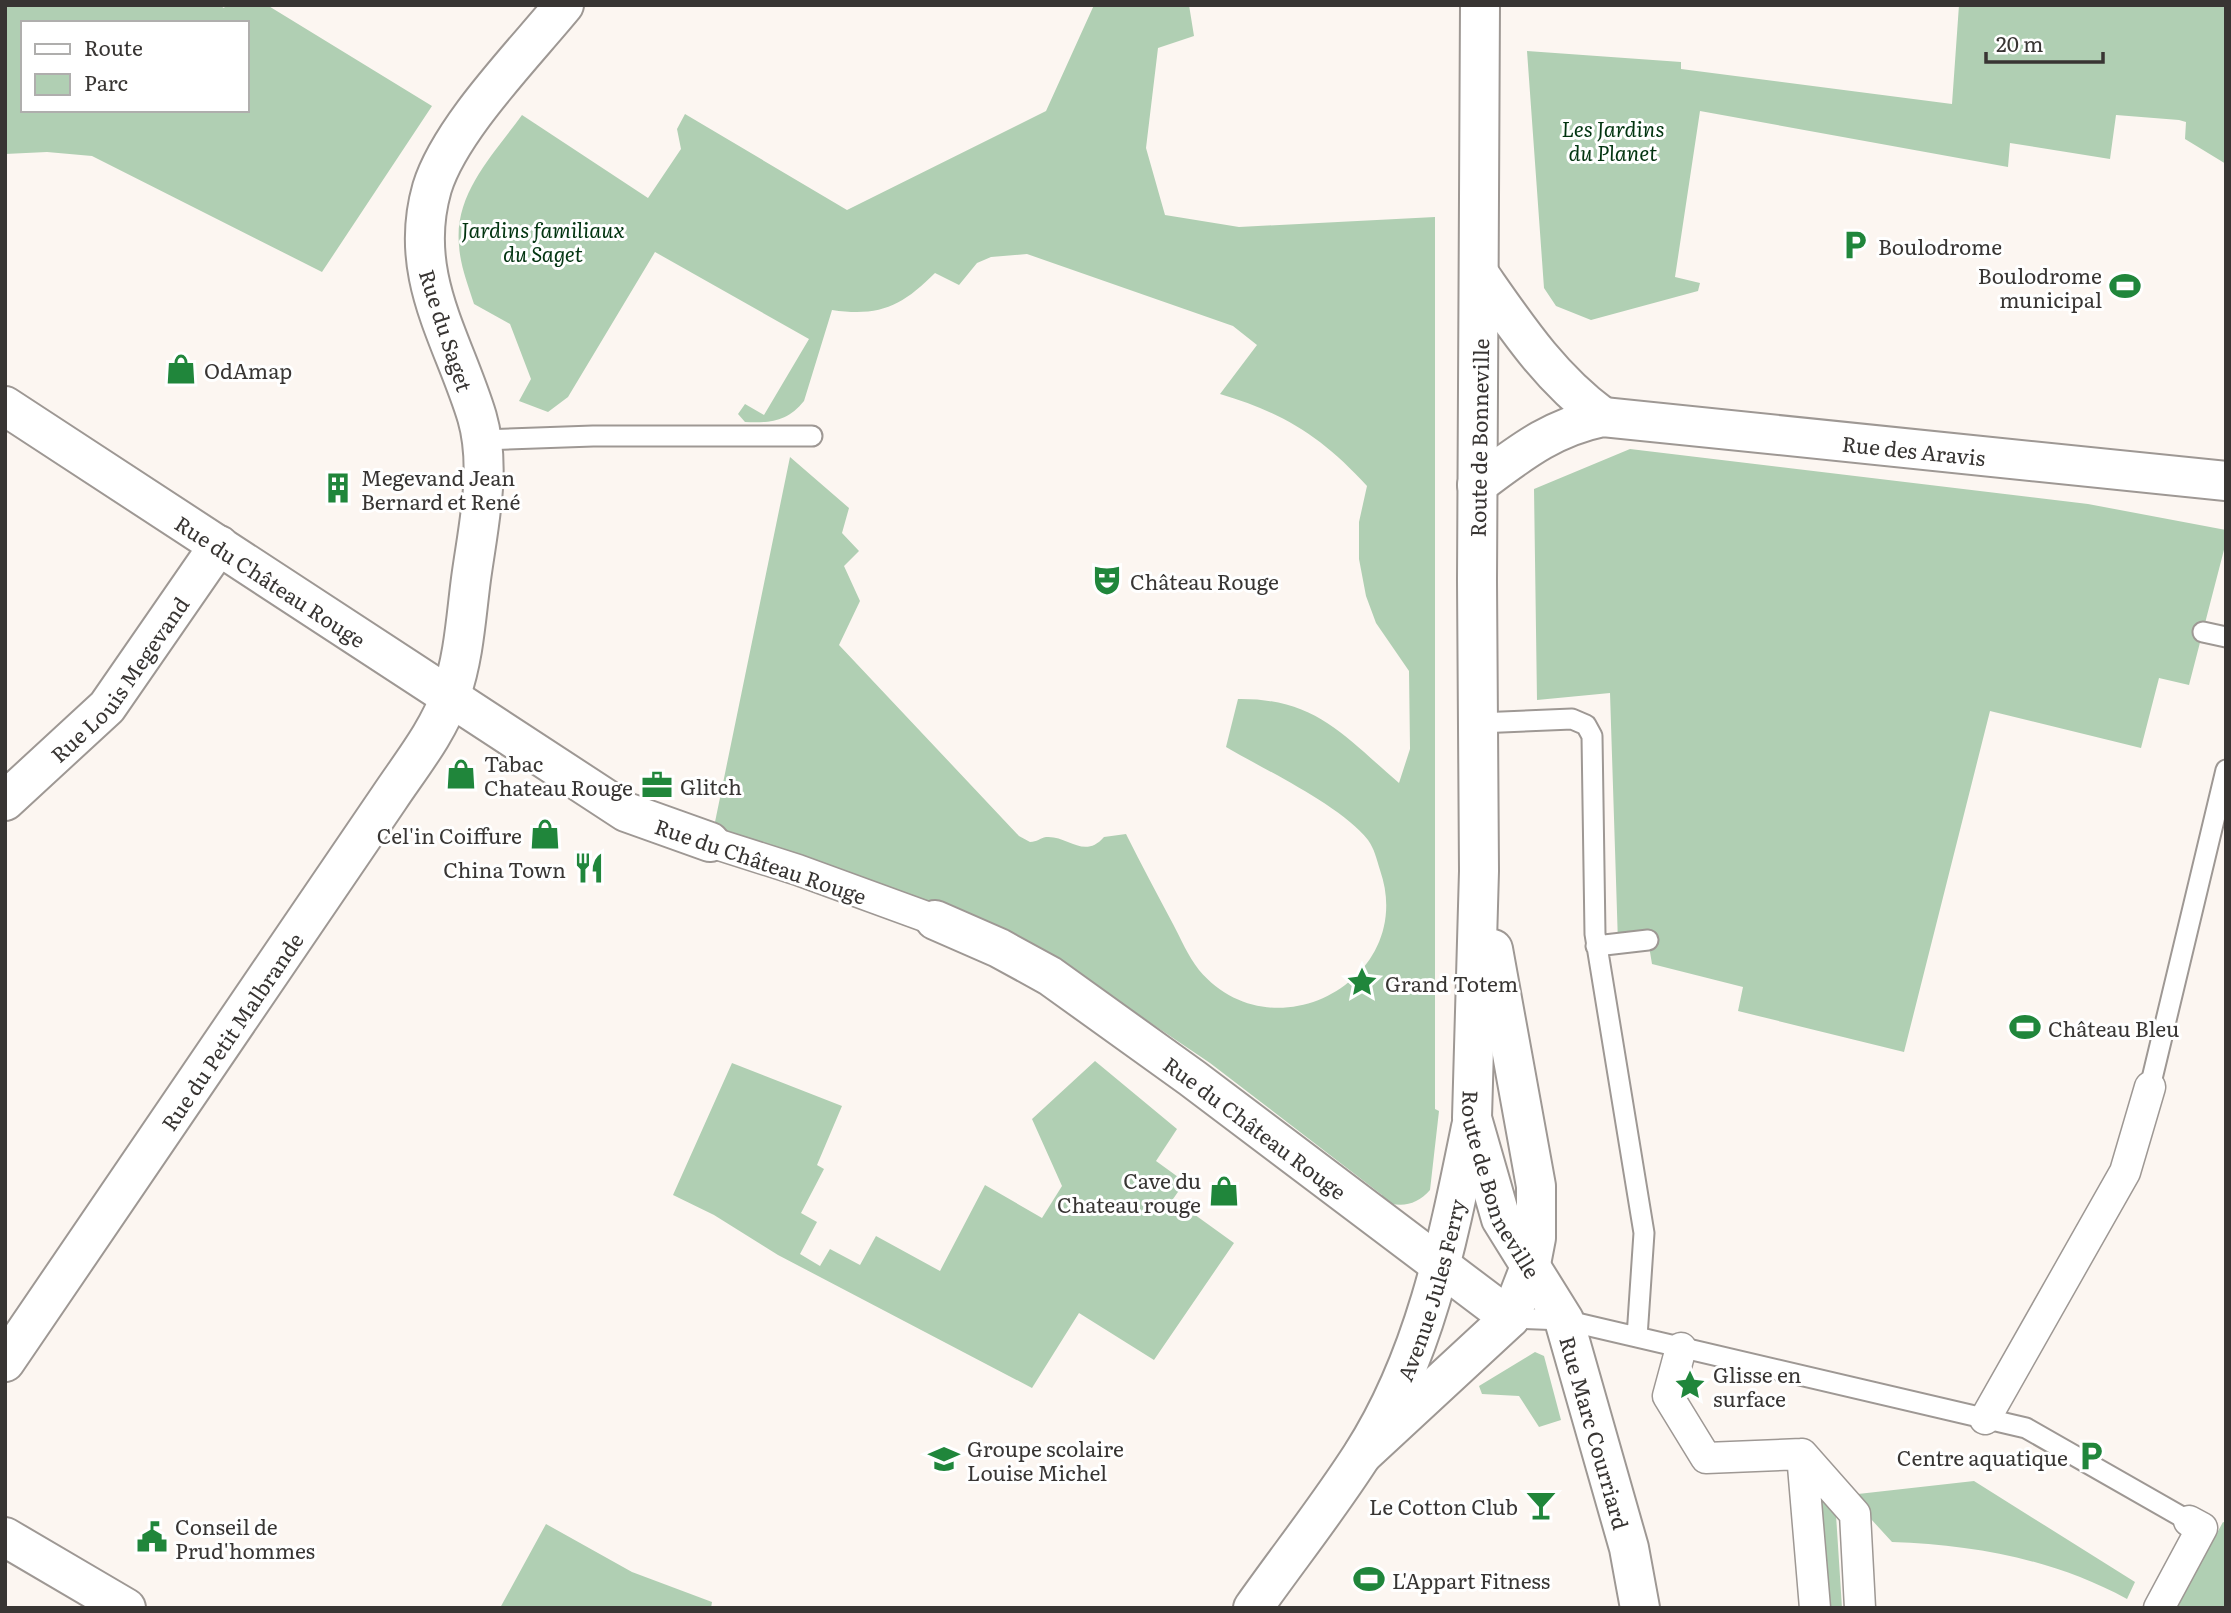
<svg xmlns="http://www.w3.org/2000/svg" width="2231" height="1613" viewBox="0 0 2231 1613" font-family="Literata,serif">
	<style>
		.green { fill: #b0cfb3; fill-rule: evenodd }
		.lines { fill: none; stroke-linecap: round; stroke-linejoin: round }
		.service-casing { stroke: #9e9894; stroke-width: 23 }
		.pedestrian-casing { stroke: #9e9894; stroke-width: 33 }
		.minor-casing { stroke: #9e9894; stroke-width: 42 }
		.secondary-casing { stroke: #9e9894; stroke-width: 42 }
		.service { stroke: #fff; stroke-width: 19 }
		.pedestrian { stroke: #fff; stroke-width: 30 }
		.minor { stroke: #fff; stroke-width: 38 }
		.secondary { stroke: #fff; stroke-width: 38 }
		.labels { text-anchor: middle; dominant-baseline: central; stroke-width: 6; stroke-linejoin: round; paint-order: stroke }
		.park-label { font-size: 21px; font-style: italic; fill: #023410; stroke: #fff }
		.poi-label { font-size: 21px; fill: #383533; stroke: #fff; text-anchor: start }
		.street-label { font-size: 21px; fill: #383533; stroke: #fff }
	</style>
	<rect width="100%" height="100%" fill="#fcf6f1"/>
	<path class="green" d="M5,5H219L224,8L226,5H267L432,106L322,272L92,156L47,152L5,154ZM23,23H247V110H23Z
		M1094,5H1189L1194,36L1158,48L1146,148L1165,215L1239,227L1435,217V1109L1439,1111L1430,1190C1416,1206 1398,1209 1380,1199L1382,1195L1210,1063L1053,957L930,902L731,837L715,822L790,457L849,508L842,533L859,551L844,566L860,601L839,645L1019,836L1030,842C1037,842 1040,838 1046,837C1068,835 1084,860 1104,837L1126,834C1141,864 1157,894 1173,924C1181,939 1188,956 1199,970C1273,1058 1418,979 1380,870C1377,860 1374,848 1368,840C1340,805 1267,771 1226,747L1238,699C1316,698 1344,736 1399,783L1410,749L1409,671L1376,623L1366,596L1359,559V522L1367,486C1322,437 1284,413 1220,394L1257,345L1233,326L1027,254L991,257L977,263L959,285L935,273C902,306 880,317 832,310L804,401C787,422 770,423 745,422L738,414L745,404L764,415L809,339L655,252L568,397L548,412L519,401L531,379L510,324L474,304C468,285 460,265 459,245C454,193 494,154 522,115L648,198L681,149L677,129L685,114L847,210L1046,111Z
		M1959,5H2226V164L2185,139L2186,122L2179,120L2116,115L2110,159L2010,143L2008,167L1700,111L1675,277L1700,283L1698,291L1591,320L1556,306L1544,288L1527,51L1681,62V69L1952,104Z
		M1630,449L2088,504L2226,530V542L2189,685L2159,678L2141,748L1990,711L1904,1052L1738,1011L1743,987L1652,964L1648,940L1618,943L1610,693L1537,700L1534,489Z
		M1095,1061L1177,1129L1156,1161L1185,1182L1173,1199L1234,1243L1154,1360L1079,1313L1032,1388L778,1255L714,1215L673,1195L732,1063L842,1106L817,1165L824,1169L801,1213L817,1222L800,1254L820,1266L830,1249L860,1265L876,1236L940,1271L985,1185L1042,1218L1062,1186L1032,1119Z
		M1535,1352L1544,1356L1561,1420L1539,1427L1519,1396L1482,1394L1479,1386Z
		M1974,1481L2135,1582L2127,1599C2053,1559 1975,1545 1892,1542L1849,1495Z
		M1819,1499H1835L1842,1608H1826Z
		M2223,1522L2226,1523V1608H2176Z
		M546,1524L632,1572L712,1602L711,1608H500Z"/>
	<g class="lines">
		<g class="service-casing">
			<path id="service" d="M482,440L593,436H812
				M2203,632L2226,637
				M1478,723L1572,719L1586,725L1592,736L1595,934L1644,1233L1637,1337
				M1596,946L1648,940
				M2150,1087L2226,770
				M1510,1318L1564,1320L2026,1428L2189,1521"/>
		</g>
		<g class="pedestrian-casing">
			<path id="pedestrian" d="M710,842L798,870L935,920
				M1681,1348L1668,1396L1706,1458L1802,1454
				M1985,1419L2125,1172L2150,1087
				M1802,1454L1855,1514L1860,1608
				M1802,1454L1815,1608
				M2159,1608L2202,1528L2189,1521"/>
		</g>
		<g class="minor-casing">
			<g id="minor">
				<path id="s1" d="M5,406L626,812L710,842"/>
				<path id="s2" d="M5,801L107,707L219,545"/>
				<path id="s3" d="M935,920L999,948L1050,976L1192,1078L1510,1318"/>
				<path id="s4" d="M5,1362L389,798C411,765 438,732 451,694C464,657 466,617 471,579C478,527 492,469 477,417C453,338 407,275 432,188C450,129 523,55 564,5"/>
			</g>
		</g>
		<g class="secondary-casing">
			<g id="secondary">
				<path id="s5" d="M1480,5L1477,581L1479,871L1472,1118L1501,1219L1564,1320L1629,1548L1640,1608"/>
				<path d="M1480,275C1517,328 1550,378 1603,417"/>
				<path id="s6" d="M1477,485C1519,454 1550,428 1603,417L2226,481"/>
				<path d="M1363,1454L1510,1318L1531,1264L1536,1238V1186L1493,949"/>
				<path d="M5,1537L126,1608"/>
				<path id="s7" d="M1253,1608C1289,1557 1328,1508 1362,1455C1425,1357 1448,1240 1471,1127"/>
			</g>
		</g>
		<use href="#service" class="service"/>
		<use href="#pedestrian" class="pedestrian"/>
		<use href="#minor" class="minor"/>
		<use href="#secondary" class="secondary"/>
	</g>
	<defs>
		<g id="parking-bare" transform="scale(2.415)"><path d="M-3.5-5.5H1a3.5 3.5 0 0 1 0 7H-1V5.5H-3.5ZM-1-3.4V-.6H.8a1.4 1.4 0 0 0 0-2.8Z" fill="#20863b" stroke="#fff" stroke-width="2.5" paint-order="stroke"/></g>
		<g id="stadium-bare" transform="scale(2.415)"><path d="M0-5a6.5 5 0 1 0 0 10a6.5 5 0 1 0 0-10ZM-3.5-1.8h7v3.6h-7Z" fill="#20863b" stroke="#fff" stroke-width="2.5" paint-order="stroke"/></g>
		<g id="shop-bare" transform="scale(2.415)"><path d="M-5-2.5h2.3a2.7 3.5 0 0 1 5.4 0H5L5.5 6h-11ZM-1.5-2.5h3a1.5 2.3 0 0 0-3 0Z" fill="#20863b" stroke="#fff" stroke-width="2.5" paint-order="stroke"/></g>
		<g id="building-bare" transform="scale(2.415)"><path d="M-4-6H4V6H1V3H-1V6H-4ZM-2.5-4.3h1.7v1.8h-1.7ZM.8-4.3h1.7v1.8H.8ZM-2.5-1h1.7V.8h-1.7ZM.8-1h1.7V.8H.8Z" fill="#20863b" stroke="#fff" stroke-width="2.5" paint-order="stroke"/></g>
		<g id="theatre-bare" transform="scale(2.415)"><path d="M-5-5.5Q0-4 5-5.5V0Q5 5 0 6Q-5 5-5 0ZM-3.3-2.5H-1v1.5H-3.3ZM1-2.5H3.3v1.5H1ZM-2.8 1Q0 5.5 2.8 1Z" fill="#20863b" stroke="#fff" stroke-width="2.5" paint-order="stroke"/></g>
		<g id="office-bare" transform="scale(2.415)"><path d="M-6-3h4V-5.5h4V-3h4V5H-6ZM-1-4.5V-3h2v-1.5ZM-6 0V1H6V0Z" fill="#20863b" stroke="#fff" stroke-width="2.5" paint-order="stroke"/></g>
		<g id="restaurant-bare" transform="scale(2.415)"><path d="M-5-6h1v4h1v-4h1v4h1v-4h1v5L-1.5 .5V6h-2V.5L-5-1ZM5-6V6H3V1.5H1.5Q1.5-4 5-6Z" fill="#20863b" stroke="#fff" stroke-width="2.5" paint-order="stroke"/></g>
		<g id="sight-bare" transform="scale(2.415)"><path d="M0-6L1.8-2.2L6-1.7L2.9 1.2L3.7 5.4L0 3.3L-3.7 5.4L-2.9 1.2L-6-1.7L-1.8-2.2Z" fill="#20863b" stroke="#fff" stroke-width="2.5" paint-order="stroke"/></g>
		<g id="school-bare" transform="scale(2.415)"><path d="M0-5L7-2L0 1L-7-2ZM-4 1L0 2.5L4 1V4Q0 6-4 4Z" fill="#20863b" stroke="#fff" stroke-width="2.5" paint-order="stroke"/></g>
		<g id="bar-bare" transform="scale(2.415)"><path d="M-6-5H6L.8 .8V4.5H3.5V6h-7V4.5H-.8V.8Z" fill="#20863b" stroke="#fff" stroke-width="2.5" paint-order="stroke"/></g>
		<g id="civic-bare" transform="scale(2.415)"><path d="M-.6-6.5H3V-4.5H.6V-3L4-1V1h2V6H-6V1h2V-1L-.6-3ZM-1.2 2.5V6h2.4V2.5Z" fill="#20863b" stroke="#fff" stroke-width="2.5" paint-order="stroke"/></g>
	</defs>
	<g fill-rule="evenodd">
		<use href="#parking-bare" x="1855" y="245"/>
		<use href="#stadium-bare" x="2125" y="286"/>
		<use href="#shop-bare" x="181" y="369"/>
		<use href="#building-bare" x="338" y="488"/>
		<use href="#theatre-bare" x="1107" y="580"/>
		<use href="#shop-bare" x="461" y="774"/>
		<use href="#office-bare" x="657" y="785"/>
		<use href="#shop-bare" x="545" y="834"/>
		<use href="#restaurant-bare" x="589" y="868"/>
		<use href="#sight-bare" x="1362" y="982"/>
		<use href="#stadium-bare" x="2025" y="1027"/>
		<use href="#shop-bare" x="1224" y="1191"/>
		<use href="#sight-bare" x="1690" y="1385"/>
		<use href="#parking-bare" x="2091" y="1456"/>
		<use href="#school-bare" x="944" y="1459"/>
		<use href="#bar-bare" x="1541" y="1505"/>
		<use href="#civic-bare" x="152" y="1537"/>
		<use href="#stadium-bare" x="1369" y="1579"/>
	</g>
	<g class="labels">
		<g class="park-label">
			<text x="1613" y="127">Les Jardins<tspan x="1613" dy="24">du Planet</tspan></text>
			<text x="543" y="228">Jardins familiaux<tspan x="543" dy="24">du Saget</tspan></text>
		</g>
		<g class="poi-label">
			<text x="1878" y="245">Boulodrome</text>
			<text x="2102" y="274" text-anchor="end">Boulodrome<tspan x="2102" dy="24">municipal</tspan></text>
			<text x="204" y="369">OdAmap</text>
			<text x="361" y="476">Megevand Jean<tspan x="361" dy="24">Bernard et René</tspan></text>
			<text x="1130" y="580">Château Rouge</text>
			<text x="484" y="762">Tabac<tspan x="484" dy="24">Chateau Rouge</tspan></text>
			<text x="680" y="785">Glitch</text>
			<text x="522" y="834" text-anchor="end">Cel'in Coiffure</text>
			<text x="566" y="868" text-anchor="end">China Town</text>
			<text x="1385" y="982">Grand Totem</text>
			<text x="2048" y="1027">Château Bleu</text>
			<text x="1201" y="1179" text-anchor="end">Cave du<tspan x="1201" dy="24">Chateau rouge</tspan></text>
			<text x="1713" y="1373">Glisse en<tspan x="1713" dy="24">surface</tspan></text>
			<text x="967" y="1447">Groupe scolaire<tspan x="967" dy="24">Louise Michel</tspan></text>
			<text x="2068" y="1456" text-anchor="end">Centre aquatique</text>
			<text x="1518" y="1505" text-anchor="end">Le Cotton Club</text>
			<text x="175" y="1525">Conseil de<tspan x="175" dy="24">Prud'hommes</tspan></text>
			<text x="1392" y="1579">L'Appart Fitness</text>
		</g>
		<g class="street-label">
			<text transform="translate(447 330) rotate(72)">Rue du Saget</text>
			<text transform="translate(1478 438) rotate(-89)">Route de Bonneville</text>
			<text stroke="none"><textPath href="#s6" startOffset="457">Rue des Aravis</textPath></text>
			<text stroke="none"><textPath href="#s1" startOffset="318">Rue du Château Rouge</textPath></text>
			<text stroke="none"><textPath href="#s2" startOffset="168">Rue Louis Megevand</textPath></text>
			<text transform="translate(761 860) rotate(19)">Rue du Château Rouge</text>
			<text stroke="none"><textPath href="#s4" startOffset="401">Rue du Petit Malbrande</textPath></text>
			<text stroke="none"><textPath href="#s3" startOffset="383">Rue du Château Rouge</textPath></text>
			<text stroke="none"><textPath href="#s5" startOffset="1185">Route de Bonneville</textPath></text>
			<text stroke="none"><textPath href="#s7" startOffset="368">Avenue Jules Ferry</textPath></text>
			<text stroke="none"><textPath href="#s5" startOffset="1454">Rue Marc Courriard</textPath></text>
		</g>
	</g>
	<rect width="2231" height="1613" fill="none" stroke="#383533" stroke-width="14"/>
	<rect x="21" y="21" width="228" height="91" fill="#ffffff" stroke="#afaead" stroke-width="2"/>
	<rect x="35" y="44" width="35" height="10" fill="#ffffff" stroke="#afaead" stroke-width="2"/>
	<text x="84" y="56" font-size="21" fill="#383533">Route</text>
	<rect x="35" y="74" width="35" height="21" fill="#b0cfb3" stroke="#afaead" stroke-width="2"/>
	<text x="84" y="91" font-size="21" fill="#383533">Parc</text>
	<path d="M1986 52v10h117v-10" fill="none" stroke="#383533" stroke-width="3.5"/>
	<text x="1996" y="52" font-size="21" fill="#383533" stroke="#ffffff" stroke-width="5" paint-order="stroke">20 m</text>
</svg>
